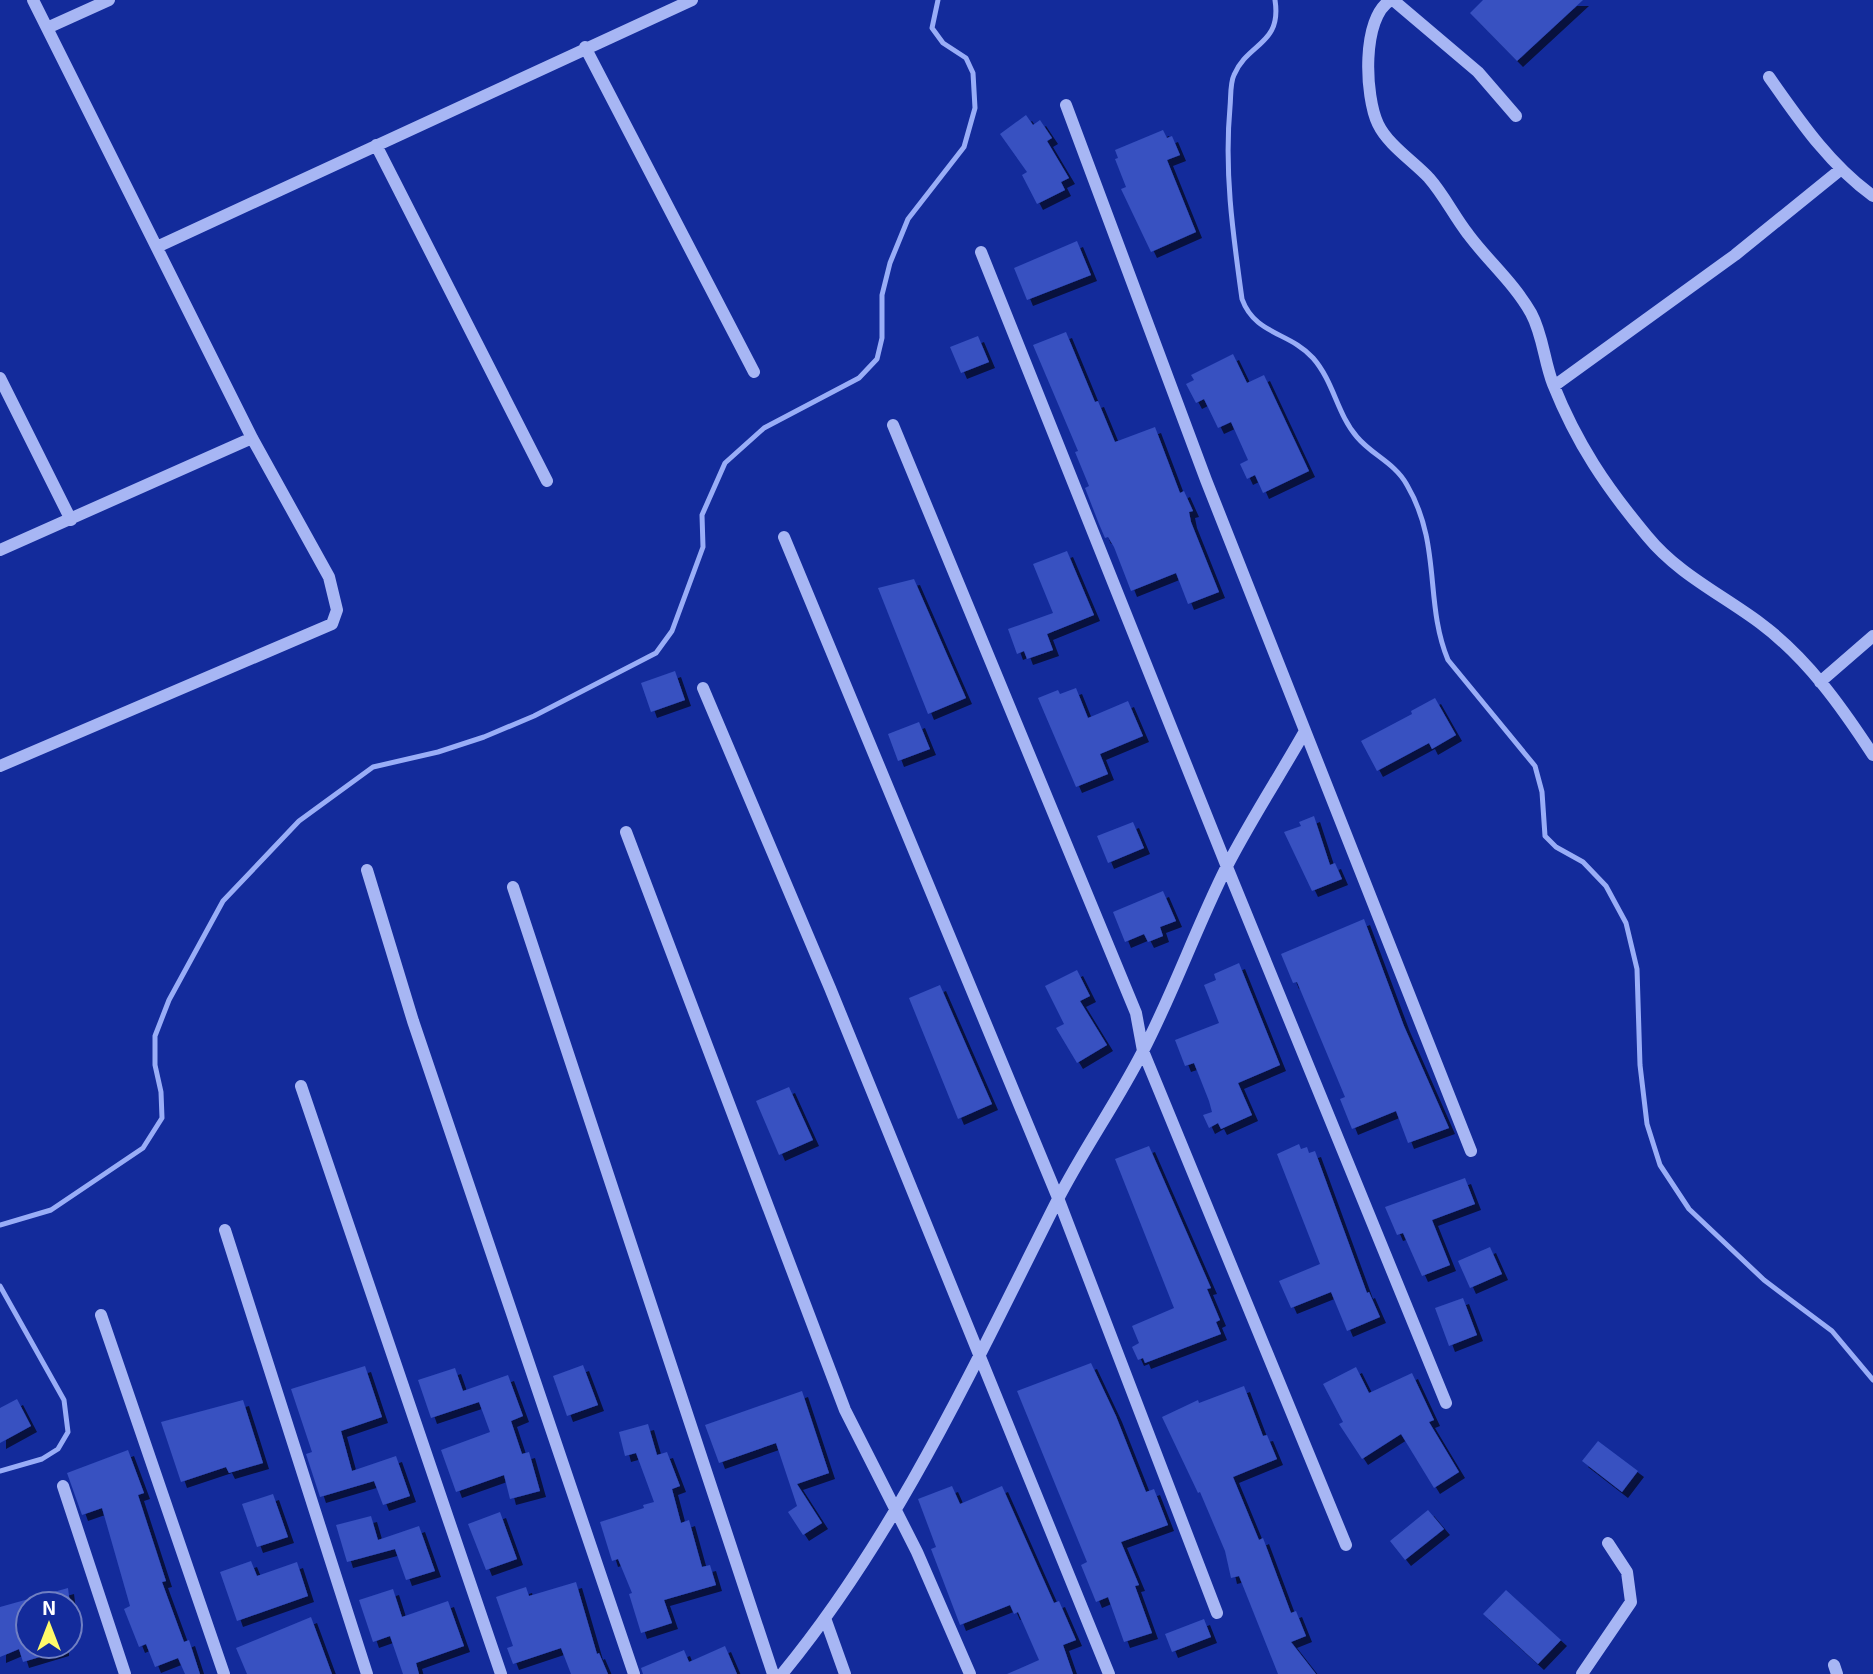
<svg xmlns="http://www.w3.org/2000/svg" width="1873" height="1674" viewBox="0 0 1873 1674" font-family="'Exo 2',sans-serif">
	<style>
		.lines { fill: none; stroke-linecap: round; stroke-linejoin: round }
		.stream { stroke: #99adf7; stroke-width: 5 }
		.building { fill: #3751c1; filter: url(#shadow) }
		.minor { stroke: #a7b6f4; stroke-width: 12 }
	</style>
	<defs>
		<filter id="shadow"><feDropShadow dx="6" dy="6" stdDeviation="0" flood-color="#0009"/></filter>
	</defs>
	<rect width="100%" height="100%" fill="#132b9b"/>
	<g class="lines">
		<path class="stream" d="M1275,0C1282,45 1248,42 1234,75C1230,83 1231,97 1230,107C1224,172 1233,234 1242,299C1255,335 1290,332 1313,358C1334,382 1337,414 1357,437C1372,455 1395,463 1407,485C1442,545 1424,602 1448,660L1535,766L1542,792L1545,836L1556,847L1583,862L1606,886L1626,923L1637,969L1640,1065L1647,1124L1660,1165L1689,1209L1764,1280L1832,1331L1873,1380
			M0,1225L51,1210L143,1148L162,1118L161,1092L155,1065V1036L169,1000L223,901L299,821L373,767L438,752L484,737L534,716L656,653L672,631L703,547L702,515L725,463L764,428L859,378L877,359L882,338V295L890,263L908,219L964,147L975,108L973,73L966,58L943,43L932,28L938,0
			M0,1286L64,1400L68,1432L58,1449L42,1459L0,1471"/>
	</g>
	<path class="building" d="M1483,0H1583L1517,61L1470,13Z
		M1026,115L1033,125L1040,120L1052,138L1047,141L1069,178L1061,182L1065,190L1037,204L1022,175L1027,172L1000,134Z
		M1163,130L1167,138L1172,136L1180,155L1167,160L1196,232L1151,252L1121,189L1126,187L1115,159L1118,158L1115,150Z
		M1077,241L1091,275L1027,300L1014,268Z
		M1066,332L1095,402L1098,401L1115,442L1155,427L1180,493L1184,491L1193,511L1189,512L1191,522L1219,592L1188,604L1176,573L1131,591L1114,547L1108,537L1105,538L1099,524L1085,488L1089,486L1075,452L1078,451L1033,345Z
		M978,336L989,362L961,373L950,347Z
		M1233,354L1247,383L1264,375L1309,471L1263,493L1255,475L1247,479L1240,464L1248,460L1231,422L1218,428L1204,399L1196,403L1186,384L1194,380L1191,375Z
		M1067,551L1094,615L1047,634L1053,650L1027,659L1024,651L1017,654L1008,629L1053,613L1033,564Z
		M914,579L966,698L928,714L878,588Z
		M675,671L685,700L651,712L641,683Z
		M1076,688L1088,718L1128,701L1143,736L1100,754L1108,774L1076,787L1038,698L1058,690L1060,694Z
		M1435,698L1456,735L1432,749L1429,743L1377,771L1361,741L1412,714L1411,711Z
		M919,722L930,749L898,761L888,734Z
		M1314,816L1330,865L1335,863L1342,879L1312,891L1284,832L1301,826L1299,822Z
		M1133,822L1144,848L1108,863L1097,836Z
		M1163,891L1176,921L1160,927L1163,936L1148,942L1144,934L1125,942L1113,912Z
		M1364,919L1404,1026L1449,1128L1408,1143L1396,1111L1352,1129L1340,1099L1345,1097L1297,982L1293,983L1281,954Z
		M1239,963L1280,1065L1238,1083L1252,1115L1221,1129L1218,1123L1209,1128L1203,1115L1212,1112L1209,1101L1194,1063L1185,1066L1175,1040L1219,1023L1204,985L1216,980L1214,974Z
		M1077,970L1090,996L1080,1001L1107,1045L1077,1063L1056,1028L1064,1024L1045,986Z
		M940,985L992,1104L958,1119L909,998Z
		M789,1087L813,1140L779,1155L756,1101Z
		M1299,1144L1301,1149L1307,1147L1309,1153L1315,1151L1367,1293L1369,1292L1380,1317L1347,1331L1331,1292L1291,1308L1279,1281L1320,1264L1277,1154Z
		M1149,1146L1211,1288L1207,1289L1220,1320L1216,1322L1221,1334L1145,1363L1143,1358L1138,1360L1132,1347L1139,1343L1132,1326L1174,1308L1115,1159Z
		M1465,1178L1475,1204L1432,1220L1450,1265L1422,1276L1403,1233L1397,1235L1385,1207Z
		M1490,1247L1502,1274L1470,1288L1458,1261Z
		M1463,1298L1477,1335L1449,1346L1435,1308Z
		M1091,1363L1116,1416L1146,1492L1154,1489L1168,1525L1121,1542L1139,1585L1135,1586L1152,1633L1124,1642L1108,1597L1096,1602L1081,1565L1087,1562L1017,1391Z
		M583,1365L598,1405L567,1416L553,1376Z
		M365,1366L382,1417L341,1431L352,1471L396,1456L410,1496L383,1505L374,1481L320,1497L306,1454L312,1452L291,1389Z
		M1356,1367L1369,1393L1412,1373L1434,1420L1429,1422L1459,1472L1434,1488L1401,1434L1362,1459L1339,1424L1343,1422L1323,1384Z
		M455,1368L463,1391L508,1375L523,1416L511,1421L522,1454L529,1452L540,1491L510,1499L504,1475L456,1492L441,1450L490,1432L479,1402L431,1418L418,1380Z
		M1244,1386L1263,1436L1267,1435L1277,1459L1233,1477L1259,1540L1263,1538L1291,1613L1296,1611L1306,1636L1291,1642L1316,1674H1278L1239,1576L1231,1578L1225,1551L1200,1492L1198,1493L1162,1417L1198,1400L1199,1403Z
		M802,1391L829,1473L797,1484L822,1523L803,1535L788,1512L797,1506L776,1443L719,1463L705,1425Z
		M17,1399L31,1426L0,1443V1408Z
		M243,1400L263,1463L229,1473L226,1467L181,1482L161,1422Z
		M648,1424L657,1455L667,1452L680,1486L672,1489L681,1523L689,1520L702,1567L710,1565L716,1585L664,1600L672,1623L641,1633L629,1594L632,1593L618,1559L612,1561L600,1522L644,1508L643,1505L654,1502L636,1453L625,1456L619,1432Z
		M1598,1441L1638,1471L1622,1492L1582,1461Z
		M128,1450L144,1493L138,1495L166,1581L162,1582L184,1642L189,1640L200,1674H185L178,1658L155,1667L146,1644L139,1647L124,1609L130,1606L102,1508L82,1515L67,1473Z
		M952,1486L960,1504L1002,1486L1054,1603L1059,1601L1076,1640L1063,1645L1073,1674H1007L1039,1660L1018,1612L1014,1614L1010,1605L960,1625L931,1549L936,1547L918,1499Z
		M273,1494L288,1537L257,1547L242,1504Z
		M1428,1510L1444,1529L1405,1560L1390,1541Z
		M500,1512L517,1559L486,1570L468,1524Z
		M371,1516L378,1540L419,1526L435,1571L406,1580L395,1549L347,1562L336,1525Z
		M251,1561L257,1576L297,1562L308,1596L237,1621L220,1572Z
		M576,1582L597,1654L599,1653L608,1674H571L561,1648L513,1664L507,1648L513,1646L496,1597L526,1587L529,1596Z
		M68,1588L70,1604H28V1646H63V1650L23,1662L19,1649L0,1657V1607Z
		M393,1589L402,1617L448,1601L464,1646L416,1663L419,1674H403L390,1636L373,1642L359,1600Z
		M1506,1590L1561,1640L1538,1664L1483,1614Z
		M311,1617L332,1674H247L236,1648Z
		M1204,1619L1211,1637L1172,1652L1165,1634Z
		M725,1646L737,1674H643L641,1668L684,1650L689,1662Z"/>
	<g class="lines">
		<path class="minor" d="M1391,0C1361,17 1365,97 1378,124C1388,145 1413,161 1429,178C1444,195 1454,216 1468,234C1488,261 1514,283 1531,313C1543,335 1544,361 1553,384C1577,444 1606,487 1647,536C1678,574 1721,594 1760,623C1807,658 1841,706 1873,755
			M1393,0L1478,72L1516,116
			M47,28L109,0
			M585,47L754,372
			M1769,77C1800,121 1829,164 1873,196
			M1066,105L1206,480L1471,1151
			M376,145L547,481
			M159,246L692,0
			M981,252L1227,867L1446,1403
			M0,378L71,520
			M1554,386L1735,255L1840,170
			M893,425L1136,1013L1143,1051L1346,1545
			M784,537L1058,1198L1217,1613
			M0,550L252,438
			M1820,682L1873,636
			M703,688L830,988L1109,1674
			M0,766L332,624L337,610L329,577L252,438L33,0
			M626,832L845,1410L917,1552L970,1674
			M367,870L413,1021L634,1674
			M513,887L773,1674
			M301,1086L501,1674
			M225,1230L367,1674
			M101,1315L224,1674
			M63,1486L125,1674
			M825,1618L845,1674
			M1834,1665L1837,1674
			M782,1674C898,1533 975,1363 1057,1201C1083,1150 1117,1102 1143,1051C1174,991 1196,928 1226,868C1250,821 1279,777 1305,731
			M1582,1674L1631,1602L1627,1572L1608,1543"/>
	</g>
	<g transform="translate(49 1625)"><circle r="33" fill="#132b9b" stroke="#7180c3" stroke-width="2"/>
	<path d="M0-5L12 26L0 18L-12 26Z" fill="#fffa6a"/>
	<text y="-10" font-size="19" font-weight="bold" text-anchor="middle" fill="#ffffff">N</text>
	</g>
</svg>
